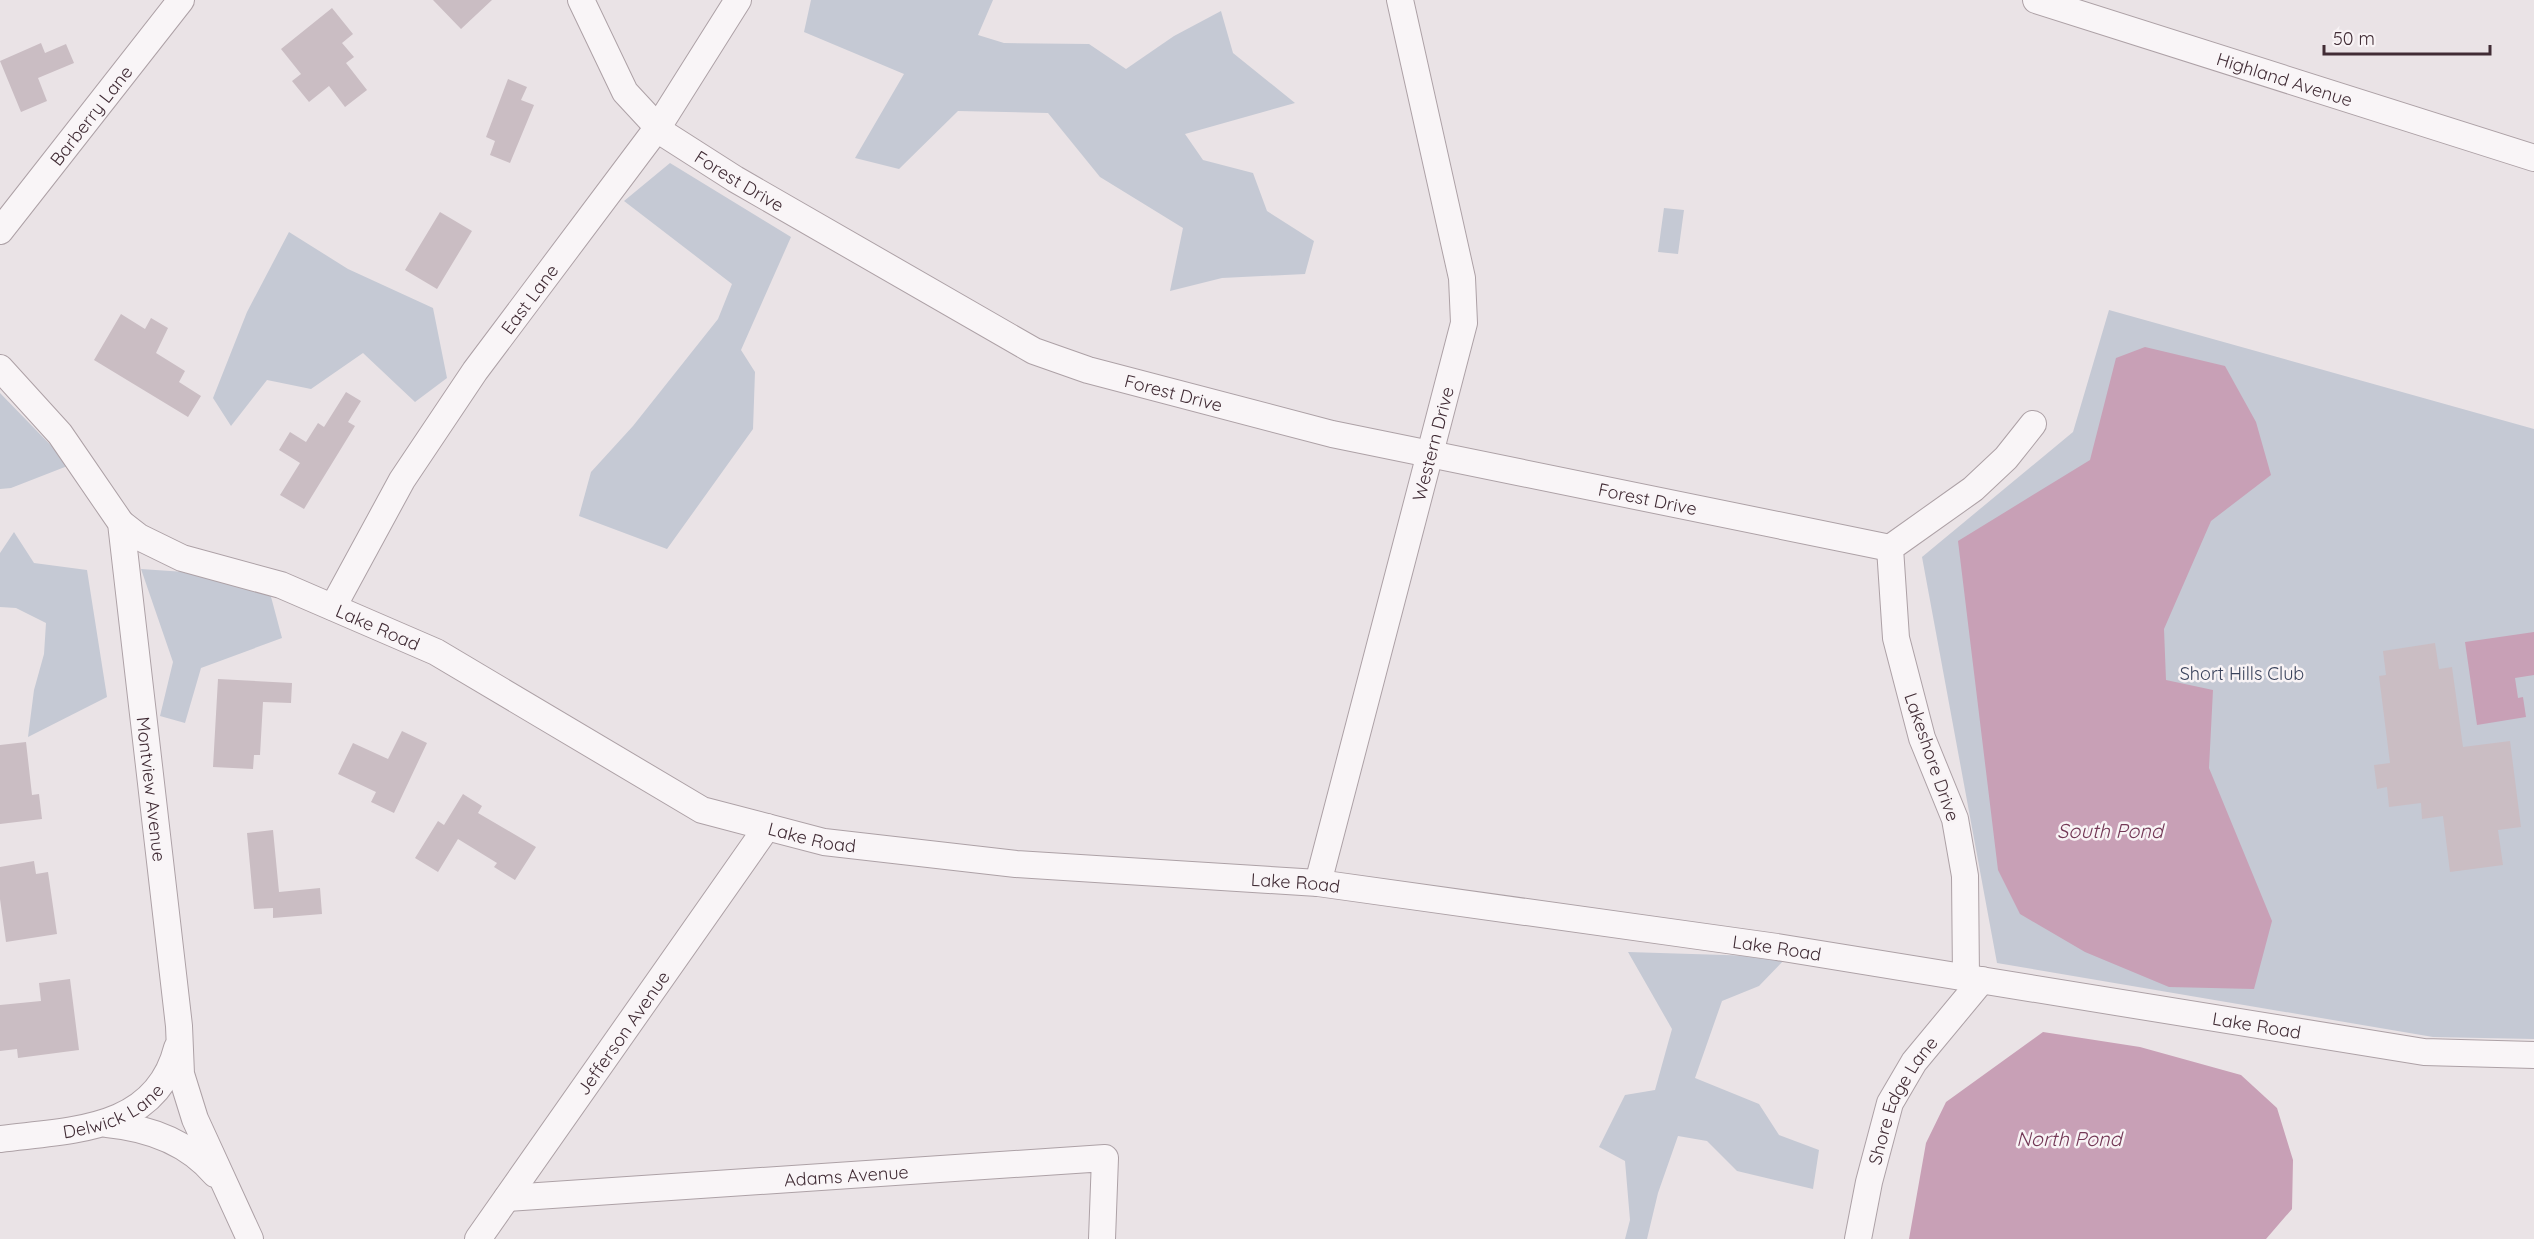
<svg xmlns="http://www.w3.org/2000/svg" width="2534" height="1239" viewBox="0 0 2534 1239" font-family="Quicksand,sans-serif">
	<style>
		.green { fill: #c5c9d4 }
		.water { fill: #c8a0b6 }
		.building { fill: #cabdc3 }
		.lines { fill: none; stroke-linecap: round; stroke-linejoin: round }
		.minor-casing { stroke: #ada1a6; stroke-width: 28 }
		.minor { stroke: #f9f5f7; stroke-width: 26 }
		.labels { text-anchor: middle; dominant-baseline: central; stroke-width: 5; stroke-linejoin: round; paint-order: stroke }
		.street-label { font-size: 18px; fill: #412c35; stroke: #f8f3f5 }
		.park-label { font-size: 18px; fill: #3a435c; stroke: #f8f3f5 }
		.water-label { font-size: 20px; font-style: italic; fill: #733856; stroke: #f8f3f5 }
	</style>
	<rect width="100%" height="100%" fill="#eae3e6"/>
	<path class="green" d="M811,0H993L978,35L1004,43L1089,44L1126,69L1174,36L1221,11L1233,53L1295,103L1185,134L1203,160L1253,173L1267,211L1314,241L1305,274L1222,278L1170,291L1183,228L1100,177L1048,113L958,111L899,169L855,158L904,74L804,32Z
		M670,163L791,237L741,350L755,372L753,429L667,549L579,516L591,472L633,426L718,319L732,284L624,201Z
		M1664,208L1684,210L1678,254L1658,252Z
		M289,232L348,269L433,308L447,378L415,402L363,353L311,389L267,380L231,426L213,398L247,312Z
		M2109,310L2534,429V1039L2433,1037L1997,963L1922,557L2073,432Z
		M0,393L70,465L11,488L0,489Z
		M14,532L34,563L87,570L107,697L28,737L34,690L44,654L46,623L16,608L0,607V553Z
		M141,569L185,572L270,593L282,638L201,668L185,723L160,716L173,662Z
		M1628,952L1787,957L1759,986L1722,1001L1695,1078L1759,1104L1779,1135L1819,1150L1813,1189L1737,1171L1707,1141L1678,1136L1658,1193L1647,1239H1625L1630,1220L1625,1161L1599,1147L1625,1095L1655,1090L1672,1029Z"/>
	<path class="water" d="M2145,347L2225,366L2256,422L2271,475L2211,521L2164,629L2166,680L2213,690L2209,768L2272,921L2254,989L2169,987L2085,952L2020,914L1998,870L1958,541L2090,460L2116,358Z
		M2534,632V675L2515,678L2518,698L2523,697L2526,717L2477,725L2465,642Z
		M2043,1032L2140,1047L2241,1075L2277,1108L2293,1160L2292,1209L2266,1239H1909L1926,1143L1946,1102Z"/>
	<path class="building" d="M433,0H492L461,29Z
		M332,8L353,34L342,43L354,57L346,63L367,90L345,107L329,86L309,102L292,81L301,74L281,49Z
		M41,43L45,53L66,44L74,63L38,78L47,101L21,112L0,61Z
		M508,79L527,87L521,100L534,105L510,163L490,155L495,141L486,137Z
		M440,212L472,231L437,289L405,270Z
		M121,314L145,329L151,318L168,328L156,353L185,371L179,382L201,396L188,417L94,360Z
		M346,392L361,401L348,422L355,426L304,509L280,495L300,463L279,450L290,432L306,442L318,423L324,427Z
		M2435,643L2439,669L2452,667L2463,747L2510,741L2521,827L2498,830L2503,865L2450,872L2443,816L2422,819L2421,803L2389,807L2387,787L2377,789L2374,765L2390,763L2379,676L2386,675L2383,651Z
		M218,679L292,683L291,703L263,702L260,755H254L253,769L213,767Z
		M402,731L427,743L394,813L371,802L376,792L338,774L353,743L388,759Z
		M26,742L32,795L39,794L42,819L0,824V745Z
		M463,794L482,806L478,813L536,847L515,880L494,867L497,863L458,839L438,872L415,858L438,821L444,825Z
		M273,830L279,892L320,888L322,914L273,918V908L254,909L247,833Z
		M34,861L36,874L48,872L57,934L6,942L0,899V867Z
		M70,979L79,1050L18,1058L17,1049L0,1051V1005L41,1001L39,983Z"/>
	<g class="lines">
		<g class="minor-casing">
			<g id="minor">
				<path id="s1" d="M581,0L625,92L663,133L735,179L1034,351L1088,370L1332,434L1890,548"/>
				<path id="s2" d="M2036,0L2534,158"/>
				<path id="s3" d="M0,231L181,0"/>
				<path id="s4" d="M0,368L60,434L121,523L179,1026L181,1074L195,1119L250,1239"/>
				<path id="s5" d="M121,523L139,537L182,558L281,585L436,652L702,810L824,842L1016,864L1318,883L1777,947L2424,1052L2534,1055"/>
				<path id="s6" d="M333,607L402,480L475,371L658,127L738,0"/>
				<path id="s7" d="M1318,883L1464,323L1462,278L1400,0"/>
				<path d="M1966,978L1965,876L1955,819L1922,738L1896,638L1890,548L1973,489L2006,458L2033,424"/>
				<path d="M107,1124C148,1128 187,1141 215,1174"/>
				<path id="s8" d="M0,1139C70,1130 156,1132 177,1048"/>
				<path id="s9" d="M507,1198L1105,1158L1102,1239"/>
				<path id="s10" d="M478,1239L767,827"/>
				<path id="s11" d="M1858,1239L1869,1182L1890,1103L1914,1062L1982,980"/>
			</g>
		</g>
		<use href="#minor" class="minor"/>
	</g>
	<g class="labels">
		<g class="street-label">
			<text stroke="none"><textPath href="#s2" startOffset="261">Highland Avenue</textPath></text>
			<text stroke="none"><textPath href="#s3" startOffset="147">Barberry Lane</textPath></text>
			<text stroke="none"><textPath href="#s1" startOffset="248">Forest Drive</textPath></text>
			<text stroke="none"><textPath href="#s6" startOffset="366">East Lane</textPath></text>
			<text stroke="none"><textPath href="#s1" startOffset="734">Forest Drive</textPath></text>
			<text stroke="none"><textPath href="#s7" startOffset="454">Western Drive</textPath></text>
			<text stroke="none"><textPath href="#s1" startOffset="1220">Forest Drive</textPath></text>
			<text stroke="none"><textPath href="#s5" startOffset="279">Lake Road</textPath></text>
			<text transform="translate(1932 757) rotate(71)">Lakeshore Drive</text>
			<text stroke="none"><textPath href="#s4" startOffset="465">Montview Avenue</textPath></text>
			<text stroke="none"><textPath href="#s5" startOffset="765">Lake Road</textPath></text>
			<text stroke="none"><textPath href="#s5" startOffset="1251">Lake Road</textPath></text>
			<text stroke="none"><textPath href="#s5" startOffset="1737">Lake Road</textPath></text>
			<text stroke="none"><textPath href="#s5" startOffset="2223">Lake Road</textPath></text>
			<text stroke="none"><textPath href="#s10" startOffset="252">Jefferson Avenue</textPath></text>
			<text stroke="none"><textPath href="#s11" startOffset="147">Shore Edge Lane</textPath></text>
			<text stroke="none"><textPath href="#s8" startOffset="118">Delwick Lane</textPath></text>
			<text stroke="none"><textPath href="#s9" startOffset="340">Adams Avenue</textPath></text>
		</g>
		<g class="park-label">
			<text x="2242" y="673">Short Hills Club</text>
		</g>
		<g class="water-label">
			<text x="2110" y="830">South Pond</text>
			<text x="2069" y="1138">North Pond</text>
		</g>
	</g>
	<path d="M2324 45v9h166v-9" fill="none" stroke="#412c35" stroke-width="3"/>
	<text x="2333" y="45" font-size="18" fill="#412c35" stroke="#f8f3f5" stroke-width="4.5" paint-order="stroke">50 m</text>
</svg>
